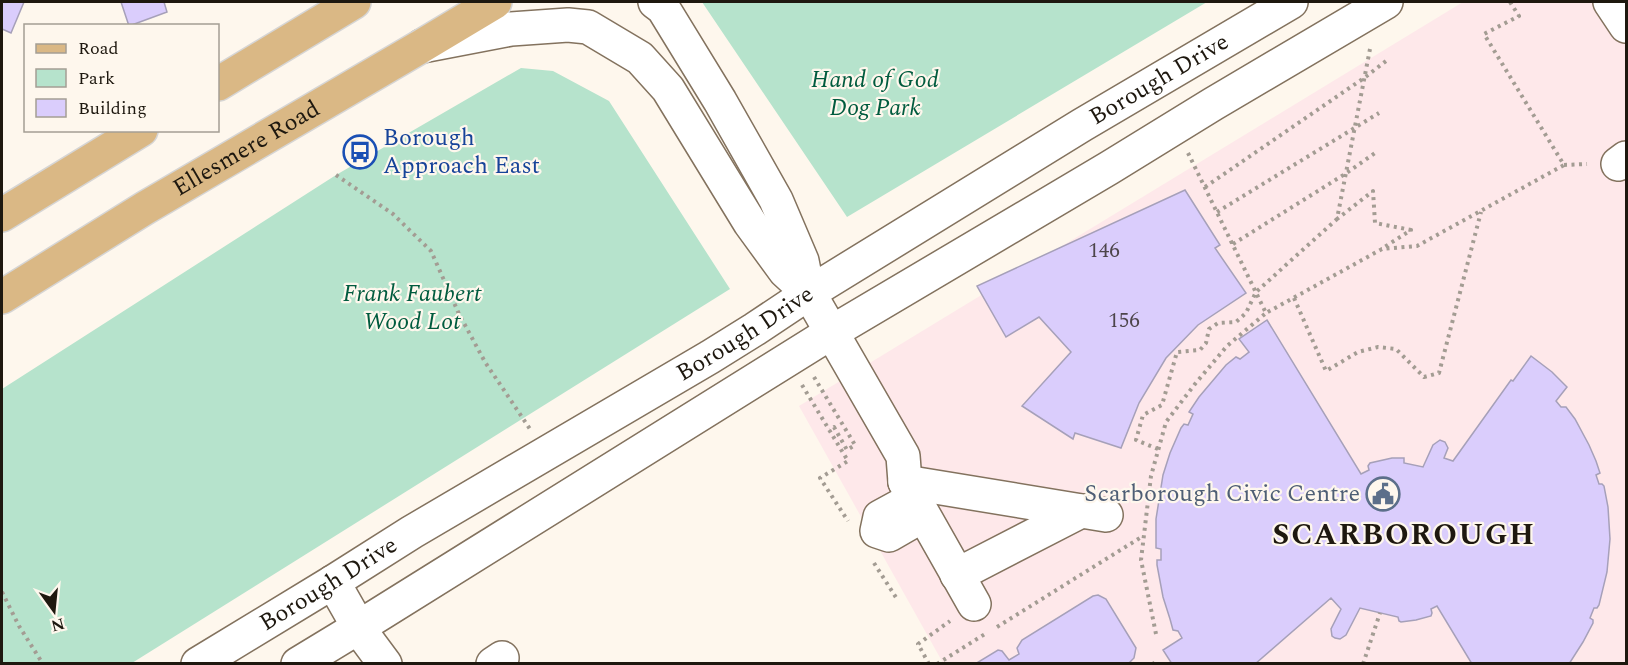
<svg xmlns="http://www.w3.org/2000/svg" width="1628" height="665" viewBox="0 0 1628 665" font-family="Spectral,serif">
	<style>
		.commercial { fill: #fee8ea }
		.green { fill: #b6e3cc }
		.building { fill: #dacdfc; stroke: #a6a0b9; stroke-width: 1.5 }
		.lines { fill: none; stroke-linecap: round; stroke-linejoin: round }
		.minor-casing { stroke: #83725e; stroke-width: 36 }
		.major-casing { stroke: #d6d5d4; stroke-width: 36 }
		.path { stroke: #a39c93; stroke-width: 4; stroke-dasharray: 3 4.5; stroke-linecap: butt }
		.minor { stroke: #fff; stroke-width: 33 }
		.major { stroke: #dab885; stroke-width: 33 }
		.labels { text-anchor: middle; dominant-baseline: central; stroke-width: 4.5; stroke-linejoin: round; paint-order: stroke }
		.number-label { font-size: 21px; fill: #4d454a }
		.street-label { font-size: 24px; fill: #1e180f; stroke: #fef7ed }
		.park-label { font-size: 24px; font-style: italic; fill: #005b3e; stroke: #fef7ed }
		.transit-label { font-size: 24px; fill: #164399; stroke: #fef7ed; text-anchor: start }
		.service-label { font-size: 24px; fill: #4e5e75; stroke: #fef7ed; text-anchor: end }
		.district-label { font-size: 30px; font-weight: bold; letter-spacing: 1.5px; fill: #1e180f; stroke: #fef7ed }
	</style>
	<rect width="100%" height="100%" fill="#fef7ed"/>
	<path class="commercial" d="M1463,2H1626V663H943L799,406Z"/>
	<path class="green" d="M702,2H1207L847,217Z
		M521,68L553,71L609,101L730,289L132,663H2V389L336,175Z"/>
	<path class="building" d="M2,2H24L11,33L2,29Z
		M121,2H164L167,12L129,26Z
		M1185,190L1220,245L1215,248L1246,293L1198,325L1166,358L1139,403L1121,448L1075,433L1073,439L1022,406L1071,352L1039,317L1006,337L977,286Z
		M1267,320L1361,474L1369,470L1368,466L1370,463L1392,458H1404V463L1423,467L1433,445L1440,440L1445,442L1448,448L1444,458L1453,461L1511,380L1513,381L1531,356L1552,372L1567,387L1556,401L1561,407H1566L1575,419L1589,445L1596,461L1600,473L1596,475L1599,484H1602L1604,486L1608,507L1610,539L1607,572L1599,605L1597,608H1594L1590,618L1593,620V623L1583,642L1569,664H1472L1437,606L1431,609L1432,613L1431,616L1416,620L1401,622L1399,621L1398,617L1360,608L1346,635L1340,639L1335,638L1332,636L1331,629L1341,609L1331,598L1255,664H1172L1163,650L1182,638L1178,631L1173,630L1170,619L1163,597L1157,565V560H1161V549L1156,548V519L1163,475L1170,453L1181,428L1184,424L1188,425L1193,414L1189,412L1199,397L1226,365L1236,357L1240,359L1249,352L1239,339Z
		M1098,595L1106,599L1136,648L1134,658L1128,664H975L998,650L1002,651L1009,660L1019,654L1017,648L1022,640L1093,596Z"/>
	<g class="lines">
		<g class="minor-casing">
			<g id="minor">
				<path d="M655,2L663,8L720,101L776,200L802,261L808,291"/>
				<path d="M1610,2L1626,26"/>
				<path d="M422,46L511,29L568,25L588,27L640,58L668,89L750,223L785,271L809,293L903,456L905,482L974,604"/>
				<path d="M1618,164L1626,158"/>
				<path d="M905,482L1106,515"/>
				<path d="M902,505L919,506L915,520L889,535L877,531L880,517Z"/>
				<path d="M957,575L1081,511"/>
				<path d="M333,582L362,633L385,664"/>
				<path id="s1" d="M198,664L333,582L412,532L710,357L755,329L809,293L1082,125L1291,2"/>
				<path d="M298,664L359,627L832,332L1109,168L1213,104L1386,2"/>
				<path d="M493,664L502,658"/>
			</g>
		</g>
		<g class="major-casing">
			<g id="major">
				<path d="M218,84L354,2"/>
				<path d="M2,215L141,130"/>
				<path id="s2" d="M2,297L145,208L420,47L495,2"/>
			</g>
		</g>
		<path class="path" d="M1370,49L1337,219L1373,191L1375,223L1411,230L1383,248
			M1188,153L1266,313L1382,249L1417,246L1564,165L1484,34L1519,16L1510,2
			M1564,165L1587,164
			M336,175L393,214L431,251L459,314L485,362L530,429
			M1205,187L1364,78L1386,61
			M1217,212L1379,113
			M1233,244L1345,174L1378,151
			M1294,298L1326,371L1358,352L1378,347L1396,349L1424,377L1439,373L1481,212
			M814,377L855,445L847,450L834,427L830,430
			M802,385L848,461L820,478L848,521
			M1158,449L1136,440L1143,415L1162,405L1177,352L1200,350L1206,343L1209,329L1218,323L1236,322L1246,313L1256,292L1337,219
			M874,563L897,599
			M2,592L19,626L43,664
			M997,627L1143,536
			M1156,634L1141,560L1151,476L1166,422L1195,384L1227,346L1266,313
			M1152,662L1153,664
			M929,664L918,644L950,621
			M937,664L985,634
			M1363,664L1380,613"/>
		<use href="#minor" class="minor"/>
		<use href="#major" class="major"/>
	</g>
	<defs>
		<g id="bus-ring" transform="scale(1.725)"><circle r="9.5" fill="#fef7ed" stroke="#1a4fb4" stroke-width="1.5"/><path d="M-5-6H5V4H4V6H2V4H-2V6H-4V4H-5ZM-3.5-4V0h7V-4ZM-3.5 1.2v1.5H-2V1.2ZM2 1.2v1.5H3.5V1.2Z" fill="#1a4fb4"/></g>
		<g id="civic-ring" transform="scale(1.725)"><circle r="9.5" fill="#fef7ed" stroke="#5c6f8a" stroke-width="1.5"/><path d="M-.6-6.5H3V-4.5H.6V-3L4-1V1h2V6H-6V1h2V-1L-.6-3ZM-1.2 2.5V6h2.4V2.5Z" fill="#5c6f8a"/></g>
	</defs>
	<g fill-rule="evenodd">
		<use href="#bus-ring" x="360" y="152"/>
		<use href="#civic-ring" x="1383" y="494"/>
	</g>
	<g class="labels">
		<g class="number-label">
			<text x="1104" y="251">146</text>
			<text x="1124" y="321">156</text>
		</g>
		<g class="street-label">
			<text stroke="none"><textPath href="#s1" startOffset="1125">Borough Drive</textPath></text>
			<text stroke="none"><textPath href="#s2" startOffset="286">Ellesmere Road</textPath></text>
			<text stroke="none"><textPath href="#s1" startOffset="639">Borough Drive</textPath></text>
			<text stroke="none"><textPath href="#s1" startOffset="153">Borough Drive</textPath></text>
		</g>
		<g class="park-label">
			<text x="875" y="80">Hand of God<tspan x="875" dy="28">Dog Park</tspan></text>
			<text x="412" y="294">Frank Faubert<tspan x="412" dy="28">Wood Lot</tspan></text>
		</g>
		<g class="transit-label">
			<text x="383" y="138">Borough<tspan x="383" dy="28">Approach East</tspan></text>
		</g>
		<g class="service-label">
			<text x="1360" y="494">Scarborough Civic Centre</text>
		</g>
		<g class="district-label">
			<text x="1404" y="535">SCARBOROUGH</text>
		</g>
	</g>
	<rect width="1628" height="665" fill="none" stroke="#1e180f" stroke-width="6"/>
	<rect x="24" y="24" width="195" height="108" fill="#fef7ed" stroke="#a49e94" stroke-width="1.5"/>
	<rect x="36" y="44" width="30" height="9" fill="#dab885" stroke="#a49e94" stroke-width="1.5"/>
	<text x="78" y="54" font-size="18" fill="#1e180f">Road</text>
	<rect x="36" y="69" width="30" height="18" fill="#b6e3cc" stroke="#a49e94" stroke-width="1.5"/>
	<text x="78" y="84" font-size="18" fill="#1e180f">Park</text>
	<rect x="36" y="99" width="30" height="18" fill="#dacdfc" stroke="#a49e94" stroke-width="1.5"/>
	<text x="78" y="114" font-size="18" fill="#1e180f">Building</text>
	<g transform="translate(54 611) rotate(165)" stroke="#fef7ed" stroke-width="4.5" paint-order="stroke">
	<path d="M0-4.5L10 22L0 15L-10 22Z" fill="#1e180f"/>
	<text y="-9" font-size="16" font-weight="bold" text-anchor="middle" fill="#1e180f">N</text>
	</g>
</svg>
